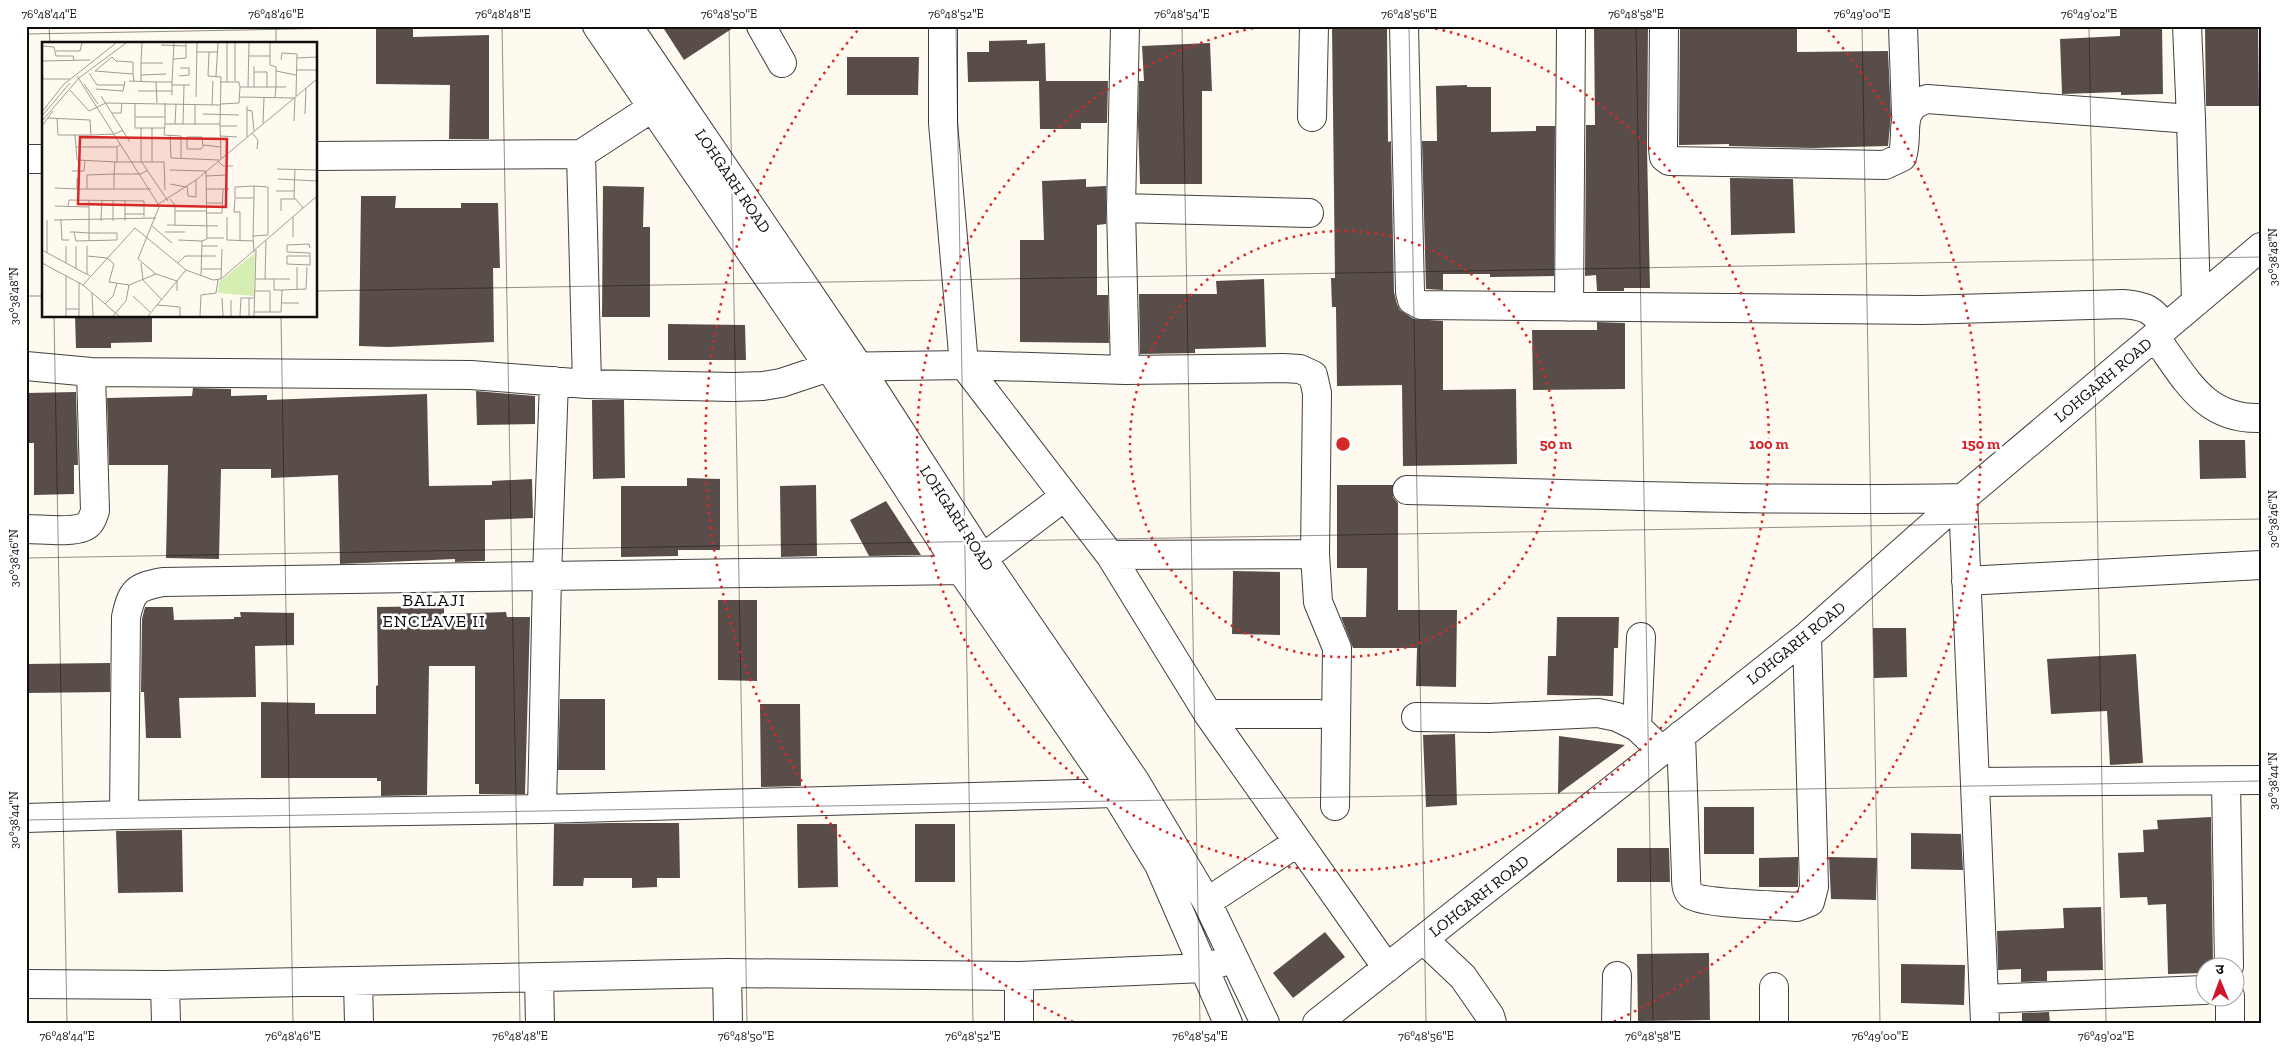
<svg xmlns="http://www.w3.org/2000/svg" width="2287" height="1049" viewBox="0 0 2287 1049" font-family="'Zilla Slab','Noto Sans Devanagari',serif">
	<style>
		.building { fill: #584d49 }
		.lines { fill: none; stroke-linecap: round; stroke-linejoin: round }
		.minor-casing { stroke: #414141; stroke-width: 30 }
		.minor { stroke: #fff; stroke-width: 28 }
		.ticks { fill: none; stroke: #0e0e0e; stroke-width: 1; stroke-opacity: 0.45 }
		.ring { fill: none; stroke: #d62828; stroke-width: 2.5; stroke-dasharray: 2.5 5 }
		.labels { text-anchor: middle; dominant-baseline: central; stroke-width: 5; stroke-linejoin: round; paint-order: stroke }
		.street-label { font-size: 16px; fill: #0e0e0e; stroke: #fff }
		.neighbourhood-label { font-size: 18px; letter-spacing: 1px; fill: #0e0e0e; stroke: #fff }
		.inset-road { fill: none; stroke: #9f9c95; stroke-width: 1 }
		.view { fill: #d62828; fill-opacity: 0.15; stroke: #d62828; stroke-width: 2.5 }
		.inset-edge { fill: none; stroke: #0e0e0e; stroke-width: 2.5 }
		.centre { fill: #d62828; stroke: #fff; stroke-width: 2.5 }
		.ring-label { font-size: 15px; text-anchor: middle; font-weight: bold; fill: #d62828; stroke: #fff; stroke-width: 5; stroke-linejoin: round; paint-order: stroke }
		.neatline { fill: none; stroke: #0e0e0e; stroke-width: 2 }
		.ticks-label { font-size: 12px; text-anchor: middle; fill: #0e0e0e }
	</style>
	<rect width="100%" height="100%" fill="#fffaef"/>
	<path class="building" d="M376,26H413V37L489,35V139H449L450,85L376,84Z
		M662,26H736L684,60Z
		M1332,26H1387L1388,142L1391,141L1394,292L1397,304L1400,310L1414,319L1443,321V390L1516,389L1517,464L1403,466L1402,385L1337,386L1336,307H1332L1331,278H1335Z
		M1648,26L1647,149L1650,288H1624V291H1597L1596,275L1585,276L1586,125H1595L1594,27Z
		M1680,26H1797V52L1888,51L1891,116L1888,146L1813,148L1729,146V144L1679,145Z
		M2120,26H2162L2163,94L2121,95V92L2062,94L2060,39L2120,36Z
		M2205,26H2258L2259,106H2206Z
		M1027,40V44L1045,43L1046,81H1108L1107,123H1081V129H1040L1039,81L968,82L967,52H989V41Z
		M1210,43L1212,91H1202V184H1140L1138,123L1139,81H1144L1142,46Z
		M847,57H919L918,95H847Z
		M1467,85V87H1491V132L1536,131V126H1555L1554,276L1490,277V274H1443V290L1426,289L1422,141H1437L1436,86Z
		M1730,178L1793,179L1795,233L1731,235Z
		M1086,179V187L1106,186V224L1097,225V295H1108L1109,343L1020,342V240H1044L1042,181Z
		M603,186L644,187L643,227H650V317H602Z
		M361,196H396L395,208H461V203H498L500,268H493L494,342L389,347L359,346Z
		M1264,279L1266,347L1195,349V353L1140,354L1139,294H1217L1216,281Z
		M75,316H152V342L111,343V348H76Z
		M1597,322L1625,323V389L1533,390L1532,330H1597Z
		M668,324L745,325L746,360H668Z
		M193,388L231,389V396L267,395V400L427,394L429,486L492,485V481L532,479L533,518L485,520V561L455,562V559L340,564L338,475L271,478V469H221L219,559L166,558L168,465H109L107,398L192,396Z
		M476,391L535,396V424L477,425Z
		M76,392L78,465H74V494L34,495V443H26V393Z
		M592,400H624L625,478L593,479Z
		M2199,440H2245L2246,478L2200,479Z
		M687,478L720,479V550H678V556L621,557V486H687Z
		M816,485L817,556L781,557L780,486Z
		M1337,485H1393V497L1398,503V610H1457L1456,687L1416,686L1417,648H1353L1341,617H1366L1367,568H1337Z
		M886,501L921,555L869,556L850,520Z
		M1233,571L1280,572V635L1232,634Z
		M718,600H757V681L718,680Z
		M444,606V614L506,612L507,617H530L525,794H479V784H475V666H429L427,795L381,796V781H377V778H261V702L315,703V714H376V686L378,685L377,607Z
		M145,607H173L174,620L234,619V617H241L240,612L294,613V645L255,646L256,697L179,698L181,738H146L144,692H141L142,619Z
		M1557,617H1619L1618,648H1614L1613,696L1547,695L1548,656H1556Z
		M1873,628H1906L1907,677L1874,678Z
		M2136,654L2143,763L2110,765L2107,711L2051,714L2047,659Z
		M110,663V692L26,693V664Z
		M560,699H605V770H558Z
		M760,704H800L801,786L761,787Z
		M1455,734L1457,805L1426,807L1423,735Z
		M1559,736L1625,745L1558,794Z
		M1704,807H1754V854H1704Z
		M2211,817L2213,966H2204V973L2168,974L2166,904L2148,905L2147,897L2120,898L2118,853L2144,852L2143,830L2158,829L2157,820Z
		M612,823H679L680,878H657V887L632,888V878H584L583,886H553L554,824Z
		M797,824H837L838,887L798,888Z
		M915,824H955V882H915Z
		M182,830L183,892L118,893L116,831Z
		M1911,833L1961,834L1963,870L1911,869Z
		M1617,848H1669L1670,882H1617Z
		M1798,857V887H1759V858Z
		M1829,857L1877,858L1876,900L1831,899Z
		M2101,907L2103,970L2047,971V981L2021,982V969L1998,970L1997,931L2064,928L2063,908Z
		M1325,932L1345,957L1293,998L1273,973Z
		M1709,953L1710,1020L1638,1021L1637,954Z
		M1901,964L1965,965L1964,1005L1901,1003Z
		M2049,1012L2050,1023H2022V1013Z"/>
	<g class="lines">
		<g class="minor-casing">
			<path id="minor" d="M597,26L829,367L961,570L1115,793L1159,865L1228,1023
				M628,26L859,367L975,547L1135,781L1207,902L1265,1023
				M761,26L782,63
				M943,26V123L964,365L1110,555L1208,714L1387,968
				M1125,26L1121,208L1125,370
				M1404,26L1410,292L1412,300L1421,305L1922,310L2123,304C2146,306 2152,309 2165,327
				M1664,26L1663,149L1664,157L1669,161L1885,165L1902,157C1910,133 1895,109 1927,99L2191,119
				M1903,26L1906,114
				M2187,26L2191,119L2196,302
				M1312,117L1314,26
				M316,156L581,154
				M26,159H44
				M1121,208L1309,213
				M1569,307L1571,26
				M2155,337C2186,378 2203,420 2261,418
				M26,366L91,372L471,375L587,384L581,154L667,98
				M554,381L547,576L961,570L983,558L1064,497
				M587,384L733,387L763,386L781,383L829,367L964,365L1125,370L1283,368L1300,369L1313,375L1317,393L1315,554L1318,602L1337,648L1335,806
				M1407,490C1592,494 1778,502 1963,498L1985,1023
				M26,529C41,529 71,533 84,527C91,524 93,517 95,511L91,372
				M1110,555L1315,554
				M1966,581L2261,565
				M1208,714H1318
				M1416,717L1489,718L1598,713L1617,717L1637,727L1662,751
				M1637,727L1641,637
				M1681,735L1686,876C1686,883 1686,890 1691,895C1702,904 1779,905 1797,907L1810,902L1814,887L1807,636
				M2226,781L2229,966
				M1975,782L2261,780
				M542,809L547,576L163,582C136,587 132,590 126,617L124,815L542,809L1115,793L1135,781
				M26,818L124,815
				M1207,902L1298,842
				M1424,940L1463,977L1490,1016L1492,1023
				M727,973L728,1023
				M1019,976L1204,968L1220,963
				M539,978L540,1023
				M358,981L359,1023
				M26,984L165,985L727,973L1019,976V1023
				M165,985L166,1023
				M1774,987V1023
				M2230,996V1023
				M1984,999L2204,990
				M1317,1023L1807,636L1963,498L2261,247
				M1616,1023L1617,976"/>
		</g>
		<use href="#minor" class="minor"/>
	</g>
	<path class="ticks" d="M49,26L50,44M276,26V44M502,26L520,1023M729,26L747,1023M956,26L973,1023M1182,26L1200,1023M1409,26L1426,1023M1636,26L1653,1023M1862,26L1880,1023M2089,26L2106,1023M26,34L459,26M316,291L2261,257M26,296H44M54,316L67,1023M281,316L293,1023M26,558L2261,519M26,820L2261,781"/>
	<g class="ring">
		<circle cx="1343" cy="444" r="213"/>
		<path d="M1428 27A426 426 0 1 1 1258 27"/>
		<path d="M1073 1022A638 638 0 0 1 858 30M1828 30A638 638 0 0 1 1613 1022"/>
	</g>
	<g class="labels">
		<g class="street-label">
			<text transform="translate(733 181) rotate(56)">LOHGARH ROAD</text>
			<text transform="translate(2103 380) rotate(-40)">LOHGARH ROAD</text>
			<text transform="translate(957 518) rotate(57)">LOHGARH ROAD</text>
			<text transform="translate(1796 643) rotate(-39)">LOHGARH ROAD</text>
			<text transform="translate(1479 896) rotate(-38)">LOHGARH ROAD</text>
		</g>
		<g class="neighbourhood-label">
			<text x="434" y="600">BALAJI<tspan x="434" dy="21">ENCLAVE II</tspan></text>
		</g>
	</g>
	<g transform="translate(42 42)">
		<rect width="275" height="275" fill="#fffaef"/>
		<path d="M213,211L212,254L176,251L177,240Z" fill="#d7eeb3"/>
		<path class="inset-road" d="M100,1L99,21H121M228,1V23L234,25V45H244M119,3L144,4M0,4L12,5L14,14H31L32,19M14,9H38L40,1M155,10H175M167,10L166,34L179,35L178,82M207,14H228M255,16L275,15M131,17L144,16V1M239,18L240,11L255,12L254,54M0,19L48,18M0,26L1,37H28M254,28H275M234,29L254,33M212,30H225V45M47,31L55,43H83M91,32V20L74,19L70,15L53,29L91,32L92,39M99,33L124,32M35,34L116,162M137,34L147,33V26H138M174,34L176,1M87,39L114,40M99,39V21M193,39V1M130,40L132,1M178,40H197L198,45L197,61L179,62M185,40V1M42,42L56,62M130,43H148M198,45H234L233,55M206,45L207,1M212,45V24M54,47L81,49L83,39M28,48L47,69L64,61L178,63M96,49H130M59,54L88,100M154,55L155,1M197,55L253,56L252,79M93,61V86H122M115,61L114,40H130V53M153,62V82M170,63L171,39M205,64V95M205,68L210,69L212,89M0,70L21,43L74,1M70,71H79L80,61M161,72L197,73M263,72L264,46M0,74L28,41M93,75H123M6,76L48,78L49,93H16L15,77M0,79L37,36L84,1M221,81L222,56M123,82V61M133,82L134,62M141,82L142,43M0,84L11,69M178,84H195M99,86V119L126,159M210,91L216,98L215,107M33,93L35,118L75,120V105L79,102M49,93L73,92L81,88M128,93L129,116L177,118M179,94L195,95M161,104L160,95H145V107H159L162,103L179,105M34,105H75M139,116V94L122,93L123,82H178L179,117M176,119L181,124H191M73,120L72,132H99L106,128M75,120H122L123,148M110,120V86M235,127L275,128M253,127L252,155L261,166M128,128L164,129L165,197L160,199L159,234M30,129H42L43,119M164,134L185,133M35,136V147H45M236,137L275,139M128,142L144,145M145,144L146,154L154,155V138M13,146L35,147M72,147V132L45,133V147H109M164,147H187M234,149H252M128,157L133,163V183M193,157L192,170H198V198M71,158V179M165,161H181M13,164L47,165M26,164L27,158L102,159V175M119,164L115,163L154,138L275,37M117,165L96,217L114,232L135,239V249M133,169H165M239,169V157H253M165,171H180L181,147M83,172H102M185,175V198L211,199M251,175V195M12,178L114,176M19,178L20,198H27M59,179L60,158M83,179V158M125,183L176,184M110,184L130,201M28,190H32L34,199L75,198V191H47V158M32,190L47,191V199M123,190H143M211,194L226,193V145L212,144M165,196H182M136,198L160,199M34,204V226M45,204V232M160,204H176M0,208L48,234M212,210L211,194L212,156V144L193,145V156H212M5,211V178M268,211L245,210V203L267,202L268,206M45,214L65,216L72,222L67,240L87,243M245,214V222L268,223V211M245,214H267M0,221L41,243L77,274M24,221V204M99,221L101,238L120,258M136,221L143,214H174M255,225V247M159,227H179M24,234V267M179,237L180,207M213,237H248M223,237L224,199M232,237V248H240M37,240V274M41,243L93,186L144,228L171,238L179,237L275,154M213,249H228V270H239L240,248L264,247L265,225M50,251L51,274M91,254L108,270M180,256L181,274M207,256V274M189,258V274M239,261H257M63,262L71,254L75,241M115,263L138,265V274M212,270H228M24,274V267H37M71,274L84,259L87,243L114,232M106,274L144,228M158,274L159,253L174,251L176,238M198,274L199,256H213M212,274L214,208"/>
		<path class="view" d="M38,95L185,97L184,165L36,162Z"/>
		<rect width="275" height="275" class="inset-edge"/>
	</g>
	<circle cx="1343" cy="444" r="8" class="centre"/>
	<g class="ring-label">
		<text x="1556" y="449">50 m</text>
		<text x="1769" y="449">100 m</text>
		<text x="1981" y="449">150 m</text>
	</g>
	<rect width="2287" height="1049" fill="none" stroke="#ffffff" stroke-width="55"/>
	<g transform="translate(2220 982) rotate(359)"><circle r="24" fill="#ffffff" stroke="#9f9f9f"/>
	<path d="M0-4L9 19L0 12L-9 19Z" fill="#ce162d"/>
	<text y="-8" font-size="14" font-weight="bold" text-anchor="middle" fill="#0e0e0e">उ</text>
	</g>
	<rect x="28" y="28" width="2232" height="994" class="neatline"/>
	<g class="ticks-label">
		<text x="49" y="18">76°48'44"E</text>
		<text x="276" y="18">76°48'46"E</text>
		<text x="503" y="18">76°48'48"E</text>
		<text x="729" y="18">76°48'50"E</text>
		<text x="956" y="18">76°48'52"E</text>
		<text x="1182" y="18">76°48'54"E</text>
		<text x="1409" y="18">76°48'56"E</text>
		<text x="1636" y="18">76°48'58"E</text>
		<text x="1862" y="18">76°49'00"E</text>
		<text x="2089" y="18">76°49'02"E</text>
		<text transform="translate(2273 257) rotate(-90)" y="4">30°38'48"N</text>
		<text transform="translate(14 296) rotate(-90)" y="4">30°38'48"N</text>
		<text transform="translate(2273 519) rotate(-90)" y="4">30°38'46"N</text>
		<text transform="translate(14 558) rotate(-90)" y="4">30°38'46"N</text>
		<text transform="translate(2273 781) rotate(-90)" y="4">30°38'44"N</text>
		<text transform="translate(14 820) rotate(-90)" y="4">30°38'44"N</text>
		<text x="67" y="1040">76°48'44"E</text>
		<text x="293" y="1040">76°48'46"E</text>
		<text x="520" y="1040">76°48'48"E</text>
		<text x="746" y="1040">76°48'50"E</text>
		<text x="973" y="1040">76°48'52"E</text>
		<text x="1200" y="1040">76°48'54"E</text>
		<text x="1426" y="1040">76°48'56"E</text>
		<text x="1653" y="1040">76°48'58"E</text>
		<text x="1880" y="1040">76°49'00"E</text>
		<text x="2106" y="1040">76°49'02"E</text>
	</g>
</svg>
